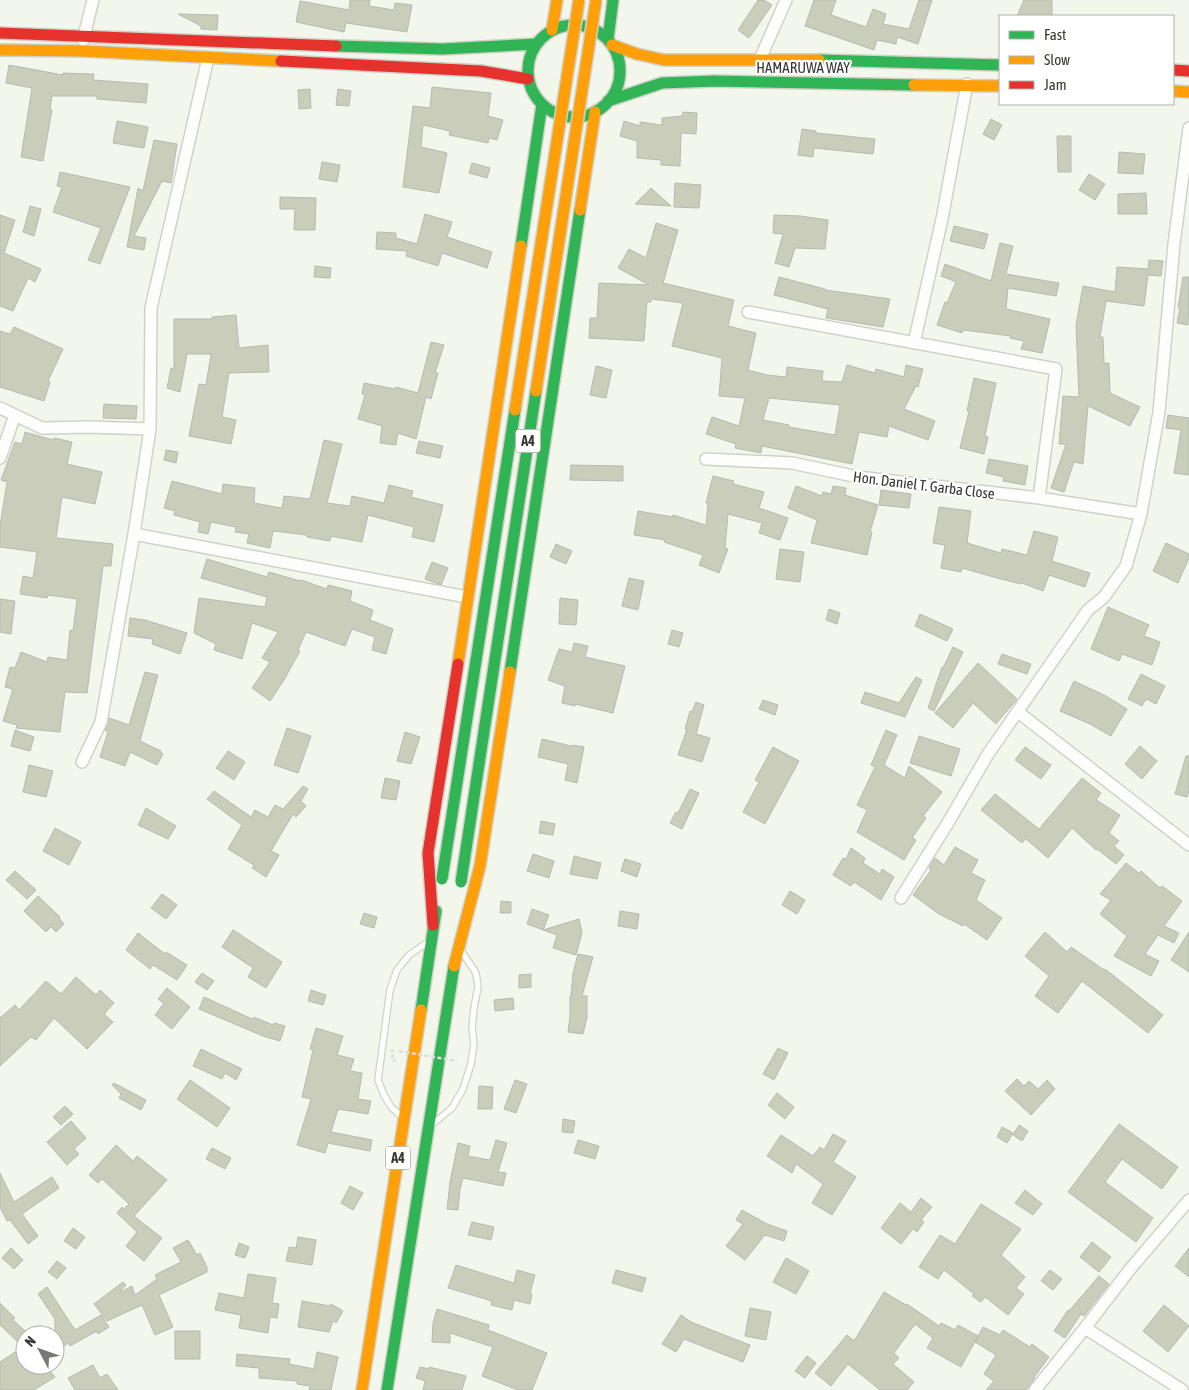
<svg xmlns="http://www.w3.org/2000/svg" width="1189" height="1390" viewBox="0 0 1189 1390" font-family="'Asap Condensed',sans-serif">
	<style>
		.building { fill: #c9cdba; stroke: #b7bab1; fill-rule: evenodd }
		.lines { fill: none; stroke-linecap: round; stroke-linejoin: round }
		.lane-casing { stroke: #d0d2c9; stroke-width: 8 }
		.street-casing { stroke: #d0d2c9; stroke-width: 14 }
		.fast-casing { stroke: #d0d2c9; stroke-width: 14 }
		.slow-casing { stroke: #d0d2c9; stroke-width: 14 }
		.jam-casing { stroke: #d0d2c9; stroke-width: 14 }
		.path { stroke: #dedfdc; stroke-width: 2.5; stroke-dasharray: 4 2.5; stroke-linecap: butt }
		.lane { stroke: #fdfefc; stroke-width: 5.5 }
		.street { stroke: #fdfefc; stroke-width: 11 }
		.fast { stroke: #30b455; stroke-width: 11 }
		.slow { stroke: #ff9f0a; stroke-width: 11 }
		.jam { stroke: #e5322d; stroke-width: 11 }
		.fast-bridge-casing { stroke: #d0d2c9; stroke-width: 14; stroke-linecap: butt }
		.slow-bridge-casing { stroke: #d0d2c9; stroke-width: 14; stroke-linecap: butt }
		.path-bridge { stroke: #dedfdc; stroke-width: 2.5; stroke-dasharray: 4 2.5; stroke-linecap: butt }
		.fast-bridge { stroke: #30b455; stroke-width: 11 }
		.slow-bridge { stroke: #ff9f0a; stroke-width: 11 }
		.labels { text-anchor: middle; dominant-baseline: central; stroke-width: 4.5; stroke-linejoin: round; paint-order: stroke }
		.shield { fill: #fff; stroke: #72736e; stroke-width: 1 }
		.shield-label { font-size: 14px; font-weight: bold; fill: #363730 }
		.street-label { font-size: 15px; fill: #363730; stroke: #fff }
	</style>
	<rect width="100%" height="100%" fill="#f3f6eb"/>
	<path class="building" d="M350,0H370L369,6L394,10L395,3L412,5L407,32L346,23L344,32L296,22L300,1L349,10Z
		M758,0H764L772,5L749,38L738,30Z
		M814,0H836L831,15L866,27L873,9L886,14L883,24L909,29L919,0H932L918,44L897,37L896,44L877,40L874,50L805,26Z
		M1024,0H1052V16H1017Z
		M178,14L218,15L217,30L201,29V26Z
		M9,65L63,75V73L94,74L93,80L148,84L146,103L97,99V96H52L50,109L52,110L43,161L21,157L32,88L6,83Z
		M432,87L491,93L488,116L503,120L497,140L489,138L488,143L449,135L450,131L423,125L421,147L447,153L439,193L403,187L413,106L430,108Z
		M310,89L311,108L299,109L298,90Z
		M338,89L351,91L349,106L336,105Z
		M683,112L697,113L696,134L681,133L680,166L661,165V160L637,158V141L620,136L624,121L640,126V122L662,125V118L682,116Z
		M991,119L1002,125L994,140L983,134Z
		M117,121L148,127L144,148L113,143Z
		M802,129L816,131V133L875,139L873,154L814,148L813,157L798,155Z
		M1057,136H1071V172H1058Z
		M154,140L177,144L171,183L162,181L134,236L146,238L144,250L127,247L138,188L143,191Z
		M1119,152L1145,154L1143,174L1118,173Z
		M322,162L340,165L337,182L319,179Z
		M472,163L490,168L487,178L469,173Z
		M60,172L130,187L100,264L88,260L101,228L53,212L62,187L57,186Z
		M1089,174L1105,184L1095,200L1079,190Z
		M675,183L701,185L699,208L674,207Z
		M651,188L671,206L635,204Z
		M1146,193L1147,214H1118V194Z
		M280,197L316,198L315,230H294L295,209H280Z
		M30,206L41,209L34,236L23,232Z
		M425,214L452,222L447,237L492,252L487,268L442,253L438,266L406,256L407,251L376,249L377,232L396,233V238L417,244Z
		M0,215L15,220L4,253L41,269L35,282L28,278L13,311L0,306Z
		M774,215L801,216L828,220L825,249L795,248L789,267L775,263L783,234L773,233Z
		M656,223L678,230L663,283L734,300L728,326L756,333L748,370L767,375L786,377L787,367L823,371L822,381L842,382L847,365L875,373L876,369L904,377L906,365L923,369L918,387L916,386L904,409L935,421L928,440L889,426L887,437L859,432L852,464L762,446L761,453L735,448L736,444L706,434L712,417L739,426L745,398L719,396L722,358L672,346L683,303L651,299V302H647L644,341L589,338L590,318H597L599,283L649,285L618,268L629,249L646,258ZM769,398L840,405L835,435L789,427V425L763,420Z
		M954,226L988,234L984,249L950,241Z
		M1000,243L1013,246L1006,274L1059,283L1056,296L1008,288L1006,309L1050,319L1042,353L1021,349L1024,341L1010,338L1011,336L963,330L962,333L937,325L945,302L947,303L956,282L941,276L945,264L991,281Z
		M1149,260L1163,261L1161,276L1148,275L1144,306L1106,301L1100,337H1103L1104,363H1109L1110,393L1140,407L1130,426L1088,406L1083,464L1074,462L1064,492L1051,488L1066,444H1059L1063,396L1079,397L1076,325L1083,286L1115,292L1117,267L1148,269Z
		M315,266L331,268L330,278L314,277Z
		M779,277L825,289V290L890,299L883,327L826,318L828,309L774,295Z
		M1183,277H1189L1188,325L1177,323L1180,308H1178Z
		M236,315L239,348L268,345L269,372L229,373L222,417L236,420L231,444L189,436L199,384L206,385L211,354H187L180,392L167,388L171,368L174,369V319H212V317Z
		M14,327L63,349L48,381L50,382L44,401L0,387V331L10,334Z
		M431,342L444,345L435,373H438L431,399L426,397L416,439L398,433L396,445L380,443L382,426L358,419L365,395L362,394L364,383L395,389L396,387L418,393Z
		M596,366L612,370L606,398L590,395Z
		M974,378L996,383L985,436L988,437L984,454L960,448L969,411H967Z
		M104,404L137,406L136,419L103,418Z
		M1168,415L1189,418V475L1174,473L1181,430L1166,428Z
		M25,432L53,440L54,438L72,442L67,464L102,472L95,504L62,497L56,538L113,544L111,566H103L87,693L65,692L60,732L16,728L17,725L3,721L13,689L5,687L10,667L15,668L21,652L47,662L48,657L67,660L70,630L73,631L77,599L48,595L47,598L20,594L23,576L33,578L37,552L0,547V526L7,482L1,480L15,442L22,444Z
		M324,440L342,444L327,503L350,506L352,496L384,503L389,485L413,491L411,497L443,505L434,542L412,537L414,527L368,515L362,542L331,536L330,541L307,537V535L273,531L270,548L247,543L249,534L235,532L236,527L211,522L208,534L198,532L200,522L174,515L175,511L164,508L172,481L222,494L223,484L255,488L254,503L282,508L284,496L310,499Z
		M419,441L443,446L440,458L416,453Z
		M166,450L178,452L176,463L164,460Z
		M989,459L1028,466L1025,485L1003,481L1004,477L986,473Z
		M571,465L623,466V481L570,480Z
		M713,476L734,481L733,484L764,492L759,508L788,518L780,540L759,533L762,523L728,514L725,548L728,549L719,573L699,565L703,555L664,542L665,540L634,535L638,511L673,517V515L706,525L708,503H706Z
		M796,486L822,496L823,492L831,494L833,486L846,488L845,495L878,505L870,532H872L867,555L811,543L817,520L788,508Z
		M881,490L911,494L909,508L879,505Z
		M939,507L971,511L967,543L1001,553L1002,549L1027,555L1034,531L1058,537L1052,561L1090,573L1085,587L1049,575L1043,591L1022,583L1021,584L997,578L962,568L961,572L941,568L945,545L933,543Z
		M1166,543L1189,554V558L1178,583L1153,571Z
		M556,544L572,551L566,564L550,557Z
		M780,549L804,552L800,582L776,579Z
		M207,559L267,577L269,572L300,581L301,580L327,589L328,585L352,591L350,601L373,610L370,620L393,629L386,654L372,650L375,637L352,629L345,646L306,632L298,650L300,651L284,680L270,701L252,688L270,662L262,658L278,632L252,623L242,659L214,650L216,644L194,633L199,598L265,607L267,597L201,578Z
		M432,562L448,568L441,585L425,579Z
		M629,578L644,581L638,610L622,606Z
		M560,598L578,600L576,625L559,624Z
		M0,599L15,601L11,634L0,632Z
		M1108,607L1149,625L1144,636L1160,642L1152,665L1122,654L1119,661L1091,649Z
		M829,609L840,613L837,624L826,620Z
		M920,614L953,629L947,641L915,626Z
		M130,618L145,620L187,633L180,654L152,644L153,639L128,636Z
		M672,630L683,633L679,647L668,644Z
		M574,643L588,646L585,657L625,666L613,713L575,704V706L562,703L565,686L548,680L559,649L572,652Z
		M953,647L963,652L934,711L928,708L942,667L943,668Z
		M1002,654L1031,664L1027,674L998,664Z
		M978,663L1017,699L996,724L973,703L953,728L935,713Z
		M145,672L158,675L140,741L161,751L160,752L163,754L157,765L130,752L125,766L100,757L108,732L105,730L109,718L129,725Z
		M1141,674L1165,686L1156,704L1146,699L1142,706L1128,699Z
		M916,677L922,680L905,717L861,703L865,692L899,703Z
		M1074,681L1106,696L1127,709L1111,736L1090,724L1060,711Z
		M763,700L778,705L775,715L759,709Z
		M696,702L704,705L696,734L710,738L702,762L678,755L687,729H685L690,711L692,712Z
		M287,728L311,736L298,773L274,765Z
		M15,730L34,737L30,751L11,746Z
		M886,730L897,735L884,765L905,778L909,766L942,792L923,816L926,818L912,838L916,840L904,860L857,832L867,810L857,805L875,767L871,765Z
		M405,732L420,737L411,764L397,761Z
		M919,736L960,749L951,776L910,763Z
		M542,739L571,746L572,745L584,747L577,783L565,780L568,764L538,757Z
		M1140,746L1157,761L1142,779L1125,764Z
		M773,747L799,761L765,824L743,812L759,782L755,780Z
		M1025,747L1051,765L1041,779L1015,760Z
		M228,751L245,762L234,780L216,768Z
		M1186,756H1189V790L1187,797L1175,794Z
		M29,765L53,771L46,797L23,792Z
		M385,778L400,781L396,800L381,798Z
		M1082,778L1101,793L1096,800L1120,815L1109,833L1119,841L1114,846L1124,855L1116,864L1097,849L1096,850L1072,828L1048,858L1026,839L1022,843L981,810L995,794L1039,829Z
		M303,786L308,789L301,801L306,806L296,817L293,814L271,851L279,855L266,877L252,868L254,865L228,849L242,825L207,799L214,791L251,817L255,810L268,817L275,805L283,809Z
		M690,789L699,793L682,829L670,823L676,812L678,813Z
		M146,808L176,826L168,839L138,825Z
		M541,821L555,824L553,835L539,833Z
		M55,828L81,842L69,865L43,851Z
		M955,847L978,860L971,873L985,880L976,900L1002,918L987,940L964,924L963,926L939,914L913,895L931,870L929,868L935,858L944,865Z
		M851,848L865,858L863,863L880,874L882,869L894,877L881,900L854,882L851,886L833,875L843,858L846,859Z
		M533,854L554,861L549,878L527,871Z
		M574,856L601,863L597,879L570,874Z
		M625,859L641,864L637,877L621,871Z
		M1126,863L1139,873L1141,871L1160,888L1162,886L1182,901L1164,926L1179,933L1174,943L1158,935L1145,954L1159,961L1151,976L1114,956L1127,936L1100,914L1111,900L1100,894Z
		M15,871L36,890L27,899L6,880Z
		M790,891L805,900L797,914L782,905Z
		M162,894L177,905L166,919L151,908Z
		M38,896L60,917L59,918L64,924L56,932L51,927L46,932L24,911Z
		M501,901L511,902V913H500Z
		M532,909L549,915L543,930L579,919L582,933L576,955L553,948L557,935L527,924Z
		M620,911L639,914L637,929L618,926Z
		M364,913L377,917L374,928L360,924Z
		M233,930L282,962L266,988L248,977L253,968L222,947Z
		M1045,932L1067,952L1071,947L1104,970L1105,969L1163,1015L1148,1033L1082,981L1058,1013L1035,996L1049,976L1025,956Z
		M1189,932V972L1171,960Z
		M138,933L165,954L166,952L187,965L177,980L153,965L150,969L126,950Z
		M578,954L593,957L582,996H587V1017L583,1034L568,1032L570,1016V996H571L573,973Z
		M202,973L214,981L207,990L195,982Z
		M531,974V987L519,988V975Z
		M76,977L96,995L100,990L114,1003L104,1014L113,1022L87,1049L54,1018L36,1040L31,1037L0,1066V1018L15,1005L19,1010L46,981L61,994Z
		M167,988L190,1007L172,1029L155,1015L164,1003L158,999Z
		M311,990L326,995L323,1005L308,1001Z
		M204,997L252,1019L254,1017L273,1025L274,1023L285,1026L280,1041L263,1036L199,1009Z
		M513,998L514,1009L495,1011L494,1000Z
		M316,1028L343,1036L337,1055L354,1059L350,1071L362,1073L358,1099L371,1101L368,1114L338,1109L331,1132L372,1140L370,1151L328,1143L325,1153L297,1145L311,1099L302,1097L313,1050L310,1049Z
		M778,1048L788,1053L774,1080L763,1074Z
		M201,1049L242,1069L236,1080L225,1073L222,1079L193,1066Z
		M1017,1079L1024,1086L1029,1081L1038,1089L1047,1080L1055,1089L1031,1115L1005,1091Z
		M190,1080L230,1108L217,1127L177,1099Z
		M515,1080L527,1084L516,1113L504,1109Z
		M114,1083L146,1100L141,1110L119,1098L121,1094L112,1085Z
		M479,1086L493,1087L492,1109H478Z
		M777,1093L794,1107L785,1119L768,1105Z
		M65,1106L73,1114L61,1125L53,1117Z
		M563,1119L575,1121L573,1133L562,1132Z
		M71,1121L86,1138L74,1149L79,1154L67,1165L47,1142Z
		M1119,1124L1178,1167L1162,1189L1122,1159L1105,1182L1153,1218L1136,1242L1068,1192Z
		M1019,1125L1028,1131L1022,1141L1013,1135Z
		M1002,1127L1013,1133L1007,1143L997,1137Z
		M833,1134L846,1141L833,1162L856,1177L832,1215L812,1203L823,1184L796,1164L792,1173L767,1156L781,1135L813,1156L820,1147L824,1150Z
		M496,1140L507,1143L498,1172L506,1173L503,1186L463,1178L460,1189L458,1210L447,1209L450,1182L458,1143L470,1146L468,1156L490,1160Z
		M578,1140L599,1146L595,1159L574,1153Z
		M116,1145L133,1161L137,1156L167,1180L134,1216L162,1238L144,1261L126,1246L137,1232L117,1213L122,1207L124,1209L129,1204L102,1179L98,1183L89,1175Z
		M212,1148L231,1158L225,1169L206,1159Z
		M0,1173L14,1202L52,1177L59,1188L22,1214L38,1236L28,1244L10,1220L7,1221L0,1207Z
		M350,1186L363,1193L353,1210L341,1203Z
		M1025,1190L1042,1204L1033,1215L1015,1203Z
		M921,1198L932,1207L921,1220L924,1222L917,1232L913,1229L901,1244L881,1228L900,1203L911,1212Z
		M981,1204L1021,1229L1001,1255L1025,1277L1016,1288L1024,1294L1008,1315L985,1297L981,1302L972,1296L974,1294L944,1270L938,1279L919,1267L940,1235L955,1244Z
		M742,1210L767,1224L787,1231L784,1241L765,1235L745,1260L726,1246L743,1224L736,1220Z
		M472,1222L494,1227L491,1240L468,1235Z
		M73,1228L85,1237L76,1249L64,1241Z
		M298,1237L316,1240L312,1265L286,1261L289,1247L296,1248Z
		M188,1240L197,1255L200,1253L207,1267V1272L159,1295L173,1327L155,1335L142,1305L107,1321L94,1304L123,1282L126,1285L119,1293L132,1286L135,1295L157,1279L155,1275L181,1262L173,1248Z
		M1092,1242L1111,1257L1099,1272L1080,1257Z
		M239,1243L249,1247L245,1258L235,1255Z
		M11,1248L23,1260L14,1269L2,1258Z
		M1189,1248V1277L1175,1266Z
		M786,1258L809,1271L796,1294L773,1282Z
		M57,1261L66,1268L57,1279L48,1272Z
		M456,1265L514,1283L517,1270L535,1275L530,1293L532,1294L530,1304L514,1300L512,1310L491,1305L492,1301L448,1288Z
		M616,1270L646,1278L642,1292L612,1283Z
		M1050,1270L1062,1279L1053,1290L1041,1281Z
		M248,1274L276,1278L272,1303L279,1304L277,1318L270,1317L268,1333L239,1328L241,1315L215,1310L219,1293L244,1298Z
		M1099,1276L1109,1284L1084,1316L1081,1314L1065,1338L1054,1331L1068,1310L1069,1311Z
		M47,1287L75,1330L101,1315L109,1327L98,1334L97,1331L70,1346L68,1343L55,1353V1319L38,1294Z
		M884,1292L906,1305L907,1304L939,1326L941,1323L955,1330L958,1325L978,1336L961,1367L927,1348L933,1338L915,1324L894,1353L899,1358L893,1364L914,1382L907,1390H880L848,1364L831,1386L815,1373L847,1335L854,1341Z
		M302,1301L330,1306L331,1304L343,1311L336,1323L333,1321L329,1332L298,1327Z
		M0,1303L15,1318L13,1320L25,1331V1365H45L55,1377L34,1390H0V1362L23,1347L0,1325Z
		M1164,1305L1189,1326L1168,1352L1143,1331Z
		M750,1308L771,1312L766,1340L745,1336Z
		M437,1309L489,1325L488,1330L547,1353L532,1390H518L482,1376L493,1347L450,1333V1343L432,1342L433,1323Z
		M681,1315L691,1322L750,1345L743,1362L684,1339L676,1352L662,1344Z
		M983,1327L1000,1335L1003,1330L1030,1347L1032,1344L1049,1357L1034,1377L1035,1378L1026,1390H986L994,1381L984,1374L996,1355L975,1342Z
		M175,1331H200V1359H175Z
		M317,1352L338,1357L331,1390H309L310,1386L297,1384V1381L259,1378V1368L236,1366L237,1354L290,1359L289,1364L314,1369Z
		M807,1356L816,1363L805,1378L795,1371Z
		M93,1365L100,1378L107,1374L118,1390H75L68,1378Z
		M420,1367L429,1369V1367L466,1376L462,1390H423L425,1381L416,1378Z"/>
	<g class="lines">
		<g class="lane-casing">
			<path id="lane" d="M400,1115L391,1107L384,1095L378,1080L390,990L397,970L409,955L425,944
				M434,1123L452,1108L463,1089L471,1064L474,1043L472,1028L474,1008L478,987L476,973L462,952"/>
		</g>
		<g class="street-casing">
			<path id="street" d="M83,40L93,0
				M760,59L786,0
				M748,312L1056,369L1039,498
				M914,343L942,219L967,84
				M0,408L42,428L88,427L150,429
				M0,458L15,415
				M706,459L792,463L858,477L1039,498L1141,514
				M134,534L467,597
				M1018,712L1189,845
				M82,762L101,722L134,534L150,429L151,308L208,58
				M901,898L949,821L988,754L1088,610L1104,597L1126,566L1141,514L1159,412L1174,244L1189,128
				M1085,1328L1182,1390
				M1035,1390L1085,1328L1131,1268L1189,1200"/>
		</g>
		<g class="fast-casing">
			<path id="fast" d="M528 71a46 46 0 1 1 92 0a46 46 0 1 1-92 0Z
				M608,39L613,0
				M336,46L443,49L536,44
				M819,60L1000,65
				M608,101L662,83L714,81L914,85
				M521,246L542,104
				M510,672L580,210
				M421,1010L436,911
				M387,1390L454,966"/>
		</g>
		<g class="slow-casing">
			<path id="slow" d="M552,30L557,0
				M612,45L637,54L664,60H819
				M0,50L82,51L281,61
				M914,85L1000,86
				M1173,91L1189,92
				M580,210L595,112
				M458,664L521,246
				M454,966L480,866L510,672
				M362,1390L421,1010"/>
		</g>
		<g class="jam-casing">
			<path id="jam" d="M0,33L336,46
				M281,61L481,71L528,79
				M1173,70L1189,71
				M433,925L428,853L458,664"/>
		</g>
		<path class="path" d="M390,1051H393L392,1060L396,1061"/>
		<use href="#lane" class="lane"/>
		<use href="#street" class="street"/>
		<use href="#fast" class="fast"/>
		<use href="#slow" class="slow"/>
		<use href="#jam" class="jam"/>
		<g class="fast-bridge-casing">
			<path id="fast-bridge" d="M442,879L515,410
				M461,882L536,391"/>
		</g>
		<g class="slow-bridge-casing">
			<path id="slow-bridge" d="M536,391L596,0
				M515,410L579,0"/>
		</g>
		<path class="path-bridge" d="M399,1051L457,1061"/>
		<use href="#fast-bridge" class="fast-bridge"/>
		<use href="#slow-bridge" class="slow-bridge"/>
	</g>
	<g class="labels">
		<g class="shield">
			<rect x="515.5" y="429.5" width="25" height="23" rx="4"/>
			<rect x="385.5" y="1146.5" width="25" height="23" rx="4"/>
		</g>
		<g class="shield-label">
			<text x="528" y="441">A4</text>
			<text x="398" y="1158">A4</text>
		</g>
		<g class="street-label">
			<text x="803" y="67">HAMARUWA WAY</text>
			<text transform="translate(924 485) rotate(7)">Hon. Daniel T. Garba Close</text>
		</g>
	</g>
	<rect x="999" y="15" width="175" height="90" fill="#ffffff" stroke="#afafac"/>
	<rect x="1009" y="31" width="25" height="8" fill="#30b455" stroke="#afafac"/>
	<text x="1044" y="40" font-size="15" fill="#363730">Fast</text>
	<rect x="1009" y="56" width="25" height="8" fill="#ff9f0a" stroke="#afafac"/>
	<text x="1044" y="65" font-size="15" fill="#363730">Slow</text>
	<rect x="1009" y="81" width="25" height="8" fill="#e5322d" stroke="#afafac"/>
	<text x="1044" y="90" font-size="15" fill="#363730">Jam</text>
	<g transform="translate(40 1350) rotate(311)"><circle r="24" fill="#ffffff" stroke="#afafac"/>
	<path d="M0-4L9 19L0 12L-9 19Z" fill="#787a71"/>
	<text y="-8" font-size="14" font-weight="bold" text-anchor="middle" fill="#363730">N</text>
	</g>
</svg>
